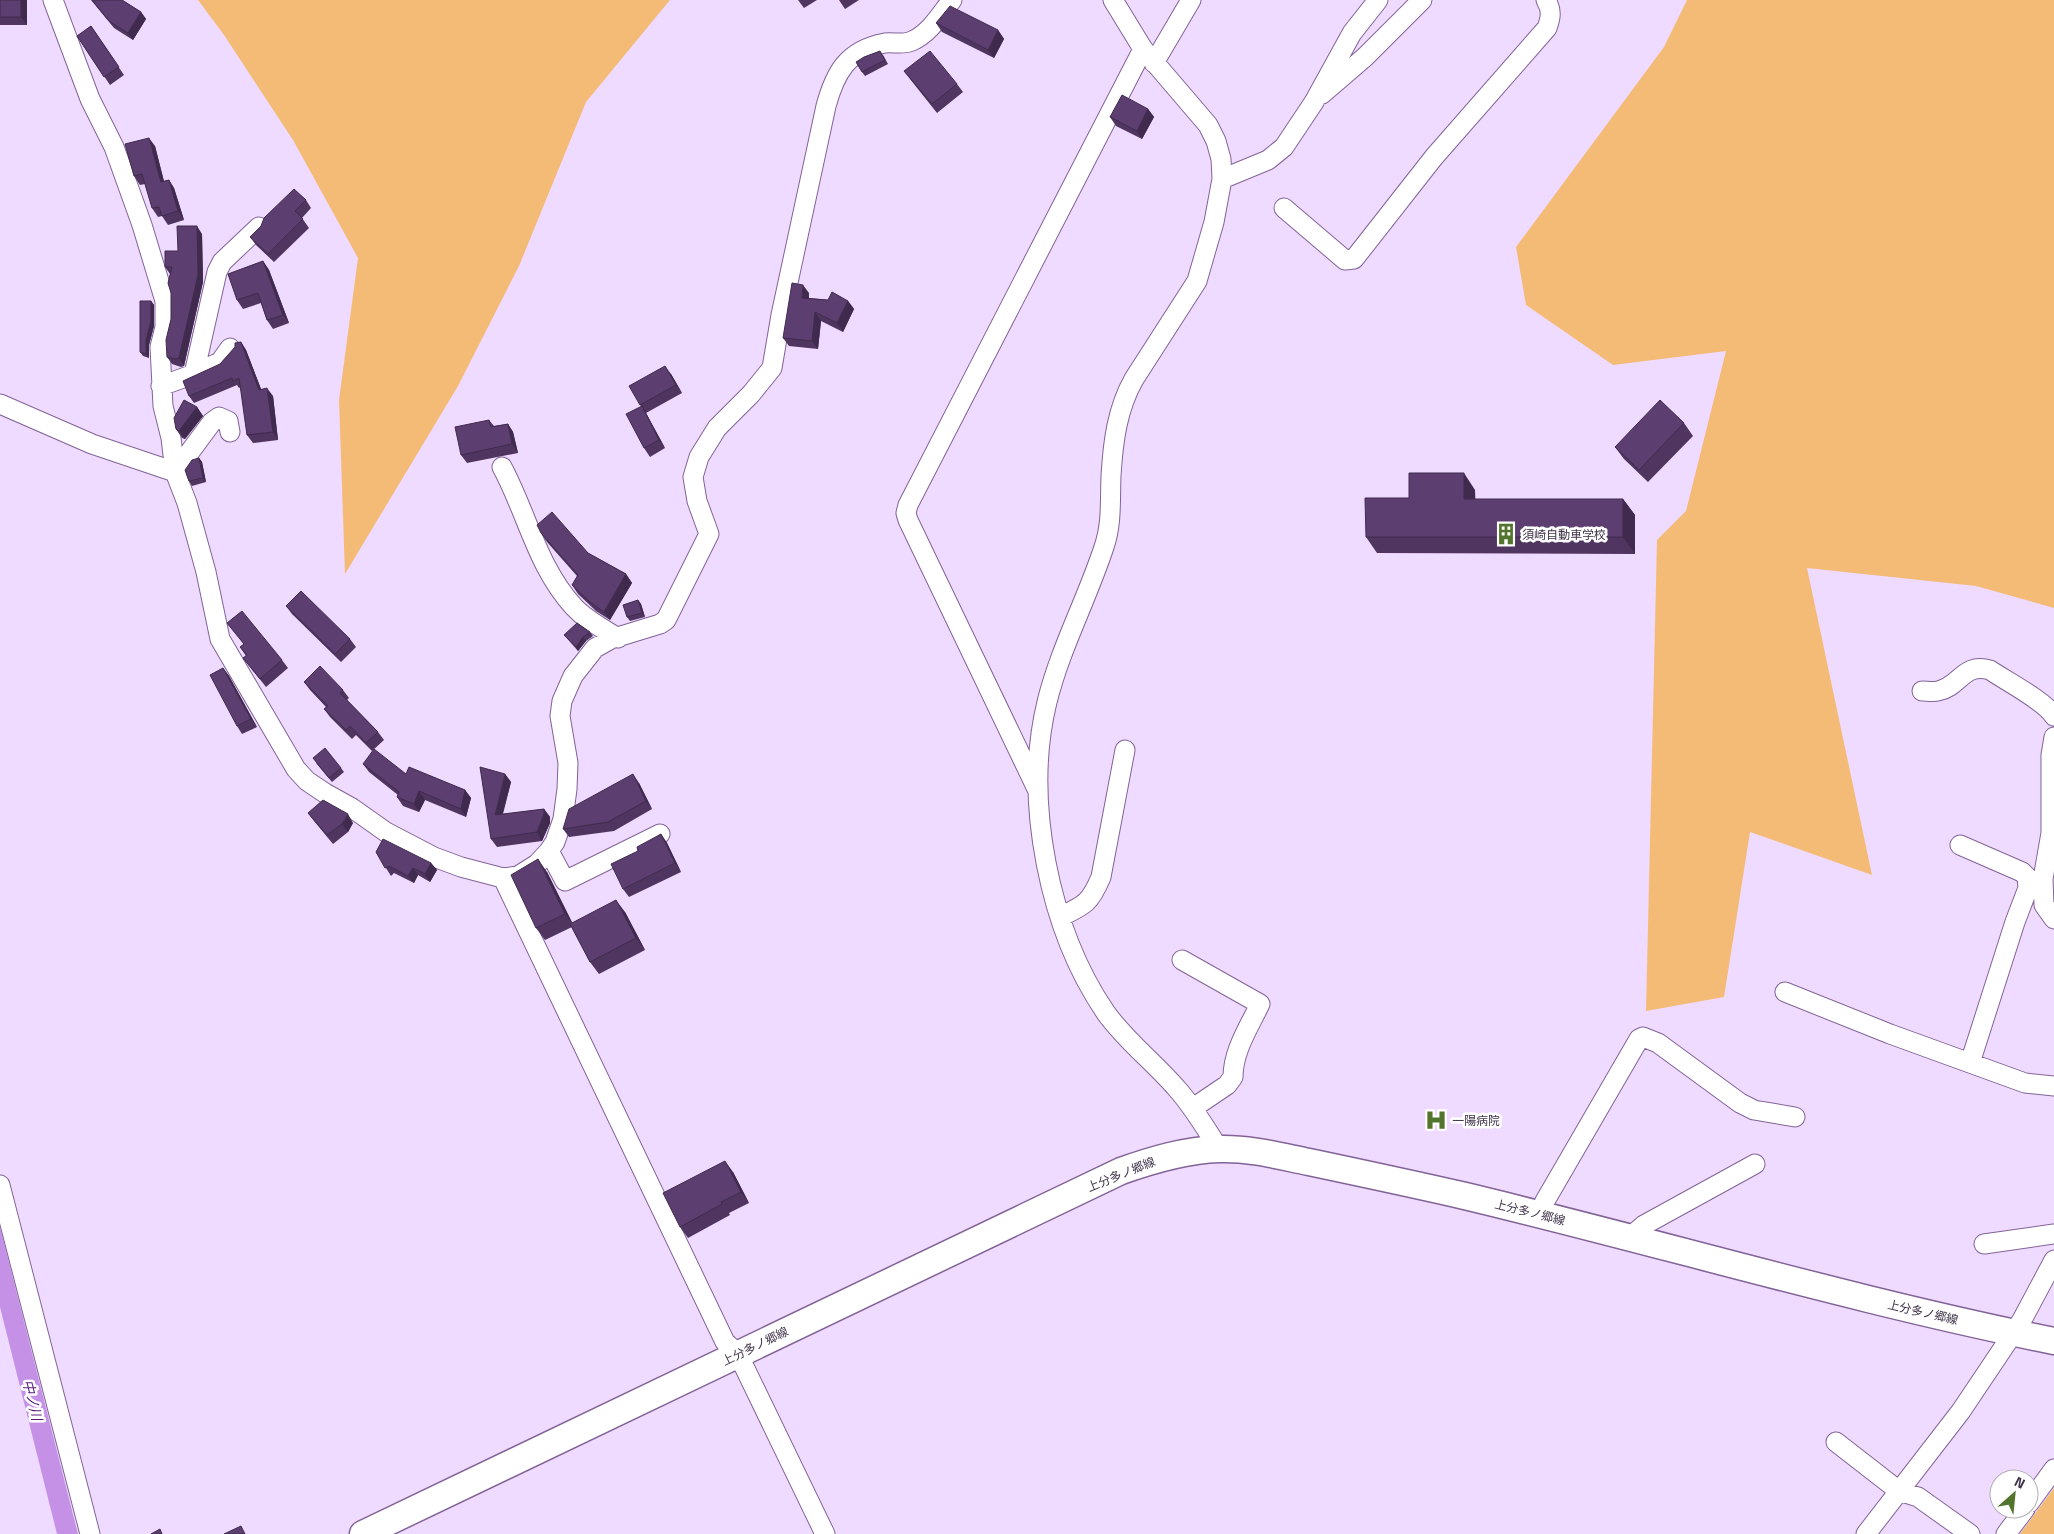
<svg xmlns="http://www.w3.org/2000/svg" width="2054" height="1534" viewBox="0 0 2054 1534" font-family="'Titillium Web','Noto Sans JP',sans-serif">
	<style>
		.green { fill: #f4bb77 }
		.water { fill: #c491e6 }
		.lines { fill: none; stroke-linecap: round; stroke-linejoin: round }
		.minor-casing { stroke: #826398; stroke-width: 21 }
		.secondary-casing { stroke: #826398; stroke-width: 29 }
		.minor { stroke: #fff; stroke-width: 19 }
		.secondary { stroke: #fff; stroke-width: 26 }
		.wall { fill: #4f3560 }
		.shaded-wall { fill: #402b4e }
		.building { fill: #5c3e70; stroke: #402b4e }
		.labels { text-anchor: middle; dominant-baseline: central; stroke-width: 5; stroke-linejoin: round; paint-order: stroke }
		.poi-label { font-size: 12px; fill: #3f3249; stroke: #fff; text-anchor: start }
		.street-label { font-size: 12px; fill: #3f3249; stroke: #fff }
		.water-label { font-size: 14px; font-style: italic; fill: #5a187c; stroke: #fff }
	</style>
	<rect width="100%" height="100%" fill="#efdbff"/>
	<path class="green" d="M198,0H670L586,102L519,266L458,386L345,574L339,400L358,258L293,140L224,35Z
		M1687,0H2054V608L1976,586L1807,568L1872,875L1750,832L1724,997L1646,1011L1657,540L1686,511L1726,351L1613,365L1526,305L1516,247L1664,47Z
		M2054,1488V1534H2020Z"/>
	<path class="water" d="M0,1227L78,1534H57L0,1307Z"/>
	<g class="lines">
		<g class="minor-casing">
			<path id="minor" d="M53,0L90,99L114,147L142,225L165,301V327L160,347L163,406L171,438L175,472L187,503L206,572L220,639L296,769L307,781L325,793L352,808L386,832L434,857L461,867L503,878L518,876L537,864L549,851L555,842L563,819L567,789L568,763L560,716L562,701L573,676L595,648L611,639L660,624L666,620L709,534L697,501L693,477L699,457L717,428L751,394L772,368L781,315L826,106C835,73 847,50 885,43C894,42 903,45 912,41C930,33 940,15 952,0
				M1113,0L1143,49L1208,125L1216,141L1221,159L1222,179L1214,222L1197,281L1134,379C1117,409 1113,442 1111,476C1110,501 1112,524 1104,547C1087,599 1060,649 1047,702C1023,800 1049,930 1106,1013C1126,1041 1155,1063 1178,1090C1194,1108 1206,1129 1219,1149
				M1154,63L1191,0
				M1322,94L1365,57L1422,0
				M1222,179L1268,160L1284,147L1314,102L1352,33L1378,0
				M1284,208L1345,260L1354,259L1434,157L1547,28C1551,17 1552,10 1546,0
				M194,374L220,362L230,348
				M161,386L194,374L217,272L222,262L259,227
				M0,404L92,444L175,472
				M502,467C527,513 537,567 574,607C586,620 602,628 618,638
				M175,472L212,422L219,417L228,421L230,432
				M1922,691C1927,691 1933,692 1938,691C1960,687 1963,662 1990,670C2006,681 2045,701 2054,716
				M2054,737L2051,755V833L2043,879L2044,905L2054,919
				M1037,789L908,520L906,513L908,505L1143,49
				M1960,845L2022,872L2027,877L2028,888L2015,922L1970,1063
				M549,851L565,881L660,834
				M503,878L725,1342L738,1354L825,1534
				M1060,917C1085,905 1090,903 1101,877L1125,750
				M1182,960L1260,1004C1249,1027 1233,1051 1233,1077L1227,1085L1193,1108
				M1785,992L1890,1034L2025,1083L2054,1086
				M0,1185L90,1534
				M1539,1214L1545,1201L1639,1039L1643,1037L1658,1043L1740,1103L1754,1110L1795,1117
				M1630,1237L1644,1225L1755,1164
				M1984,1244L2054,1234
				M1836,1442L1899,1491L1918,1497L1970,1534
				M2029,1503L2054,1469
				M1866,1534L1961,1411L2022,1320L2054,1260
				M2006,1534L2025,1509"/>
		</g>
		<g class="secondary-casing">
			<path id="secondary" d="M363,1534L1121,1171C1152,1160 1185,1150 1219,1149C1250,1148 1279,1156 1309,1162C1361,1173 1413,1184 1465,1196C1661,1243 1855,1301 2054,1341"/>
		</g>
		<use href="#minor" class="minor"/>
		<use href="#secondary" class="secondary"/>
	</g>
	<path class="wall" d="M0,0H27V25H0Z
		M91,0H122L141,12L146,19L133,40L114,28Z
		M798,0H817L804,8Z
		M839,0H859L845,9Z
		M936,23L998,30L1004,39L994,58L942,32Z
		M91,26L124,75L110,85L77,36Z
		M883,55L888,64L865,76L862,72Z
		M904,71L957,84L963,92L937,113L910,79Z
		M1148,109L1154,117L1142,139L1116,126L1110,117Z
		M155,146L164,181L169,180L174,188L184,220L168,225L162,216L158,217L152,208L145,184L140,185L134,176Z
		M306,200L311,208L302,218L309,228L274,262L256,245L250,237Z
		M202,234L203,282L184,366L181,367L172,364L167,357L171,319V293L170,274L165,267L178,251Z
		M263,261L269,270L289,323L273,329L267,320L261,303L243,309L237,300Z
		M809,293V298L828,300L848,301L854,309L843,332L821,321L818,349L789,346L783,338Z
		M151,301L154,305V326L149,345V358L143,356L140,352Z
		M241,342L246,350L261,389L273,396L278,440L253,443L247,435L241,387L239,388L237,385L194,403L189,396Z
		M671,374L682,393L646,413L665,448L650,457L644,448L641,406L640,405Z
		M197,407L203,416L185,439L182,438L176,429Z
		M489,420L494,426L508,424L513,432L518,453L467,463L461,455Z
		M1684,423L1693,436L1648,482L1624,459L1615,447Z
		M199,458L202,462L206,482L192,486L189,481Z
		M1475,490V499H1623L1635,515V554L1377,553L1366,537L1409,498Z
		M541,533L588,553L626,574L632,583L610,620L596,611L578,594L572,585L577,576L547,542Z
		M638,600L641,604L645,617L630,621L627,617Z
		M286,606L350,639L356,647L341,662L292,614Z
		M227,623L282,660L288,668L266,687L243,658L246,656L240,647L244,644Z
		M590,632L593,636L586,641L578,651L564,635Z
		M223,668L229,676L257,727L242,734L237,726Z
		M304,682L343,690L349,698L347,700L378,732L384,740L372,751L356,735L352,739L330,717L324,709L326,707L310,690Z
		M316,763L341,768L344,772L332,782Z
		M363,764L406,774L465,790L471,798L466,817L425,800L419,812L403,806L397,797L398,795L369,772Z
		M505,774L511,782L503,814L544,809L550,817V823L542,841L497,847L491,839Z
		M639,783L652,809L614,831L569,837L563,829Z
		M308,813L353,823L348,832L333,844L314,821Z
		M661,834L667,843L681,872L629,897L623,889L638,851Z
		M376,852L431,863L437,870L430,882L418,875L414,883L394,873L391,876Z
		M547,872L572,923L625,912L645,950L599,974L590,962L572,927L545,940L536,928Z
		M733,1172L749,1203L729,1213L730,1215L688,1238L680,1227Z"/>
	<path class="shaded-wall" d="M21,0H27V25L21,17Z
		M141,12L146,19L133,40L128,33Z
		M998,30L1004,39L994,58L988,50Z
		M1148,109L1154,117L1142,139L1137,131Z
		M149,138L155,146L166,190L161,182Z
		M169,180L174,188L184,220L178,211Z
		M197,226L202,234L203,282L184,366L179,358Z
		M263,261L269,270L289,323L283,315Z
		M803,285L809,293L808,306L802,298Z
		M151,301L154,305V326L149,345V358L146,354V340Z
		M848,301L854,309L843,332L837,323Z
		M815,312L821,321L818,349L812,341Z
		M241,342L246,350L264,397L259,390Z
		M665,366L671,374L682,393L676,385Z
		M267,388L273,396L278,440L273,432Z
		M642,406L647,415L665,448L659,440Z
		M197,407L203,416L185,439L179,431Z
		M508,424L513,432L518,453L512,444Z
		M199,458L202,462L206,482L203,478Z
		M1464,473L1475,490L1476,515L1464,499Z
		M1623,499L1635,515V554L1623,537Z
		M626,574L632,583L610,620L604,612Z
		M638,600L641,604L645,617L642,613Z
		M583,637L586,641L578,651L576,647Z
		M223,668L229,676L257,727L251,719Z
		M505,774L511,782L500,823L495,815Z
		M633,774L639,783L652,809L646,801Z
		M465,790L471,798L466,817L461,809Z
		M419,791L425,800L419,812L414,804Z
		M544,809L550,817V823L542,841L537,832Z
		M348,814L353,823L348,832L342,824Z
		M661,834L667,843L681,872L675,863Z
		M538,859L547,872L574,926L565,914Z
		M431,863L437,870L430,882L425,874Z
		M413,868L418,875L414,883L408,876Z
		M616,900L625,912L645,950L636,938Z
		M725,1161L733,1172L749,1203L741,1192Z"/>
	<path class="building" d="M0,0H21V17H0Z
		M92,0H122L141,12L128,33L109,21Z
		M950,6L998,30L988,50L936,23Z
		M91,26L119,67L104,77L77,36Z
		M880,51L885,60L862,72L856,62L864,57Z
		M930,51L957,84L932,104L904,71Z
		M1122,95L1148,109L1137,131L1110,117Z
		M149,138L161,182L169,180L178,211L162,216L159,207L152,208L142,174L134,176L125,144Z
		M294,189L306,200L295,211L303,219L268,254L250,237L261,226L264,218Z
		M177,226H197L198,275L179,358L176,359L167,357L166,340L171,319V293L168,283L172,267H165V251H178Z
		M263,261L283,315L267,320L258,293L237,300L228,274Z
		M792,283L803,285L802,298L828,300L832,292L848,301L837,323L815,312L812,341L783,338Z
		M140,301H151V321L146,340V354L140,352Z
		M241,342L259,390L267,388L273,432L247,435L239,378L233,381L232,378L189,396L183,381L220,364L235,347V343Z
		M665,366L676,385L640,405L629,386Z
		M184,400L197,407L179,431L176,429L174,418Z
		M1660,400L1684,423L1639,470L1615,447Z
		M642,406L659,440L644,448L626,414Z
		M489,420L491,427L508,424L512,444L461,455L455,427Z
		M199,458L203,478L189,481L185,470L192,460Z
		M1409,473H1464V499H1623V537H1366L1365,498H1409Z
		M552,512L588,553L626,574L604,612L590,602L572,585L578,575L541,533L537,525Z
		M301,591L350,639L335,654L286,606Z
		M638,600L642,613L627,617L623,605Z
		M242,611L282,660L260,679L243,658L247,655L240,647L244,644L227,623Z
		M577,623L590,632L583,637L576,647L564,635Z
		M320,666L343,690L340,693L378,732L366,743L350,726L346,730L324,709L328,706L304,682Z
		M223,668L251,719L237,726L210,675Z
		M325,748L341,768L329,778L313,758Z
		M374,749L406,774L409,767L465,790L461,809L419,791L414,804L397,797L399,792L363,764Z
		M480,767L505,774L495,815L544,809V814L537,832L491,839Z
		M633,774L646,801L608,822L563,829L569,809Z
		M323,800L348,814L342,824L327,835L308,813Z
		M661,834L675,863L623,889L611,864L638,851L637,847Z
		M383,839L431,863L425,874L413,868L408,876L389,866L385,868L376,852Z
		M538,859L565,914L536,928L511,875Z
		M616,900L636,938L590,962L570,924Z
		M725,1161L741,1192L721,1202L722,1204L680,1227L663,1193Z
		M241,1526L245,1534H224Z
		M160,1529L162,1534H151Z"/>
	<defs>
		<g id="building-bare" transform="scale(1.725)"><path d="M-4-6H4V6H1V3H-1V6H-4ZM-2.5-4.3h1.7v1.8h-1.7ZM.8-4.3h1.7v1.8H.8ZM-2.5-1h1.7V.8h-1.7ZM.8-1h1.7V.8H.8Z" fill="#52742c" stroke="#fff" stroke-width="2.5" paint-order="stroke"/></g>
		<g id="hospital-bare" transform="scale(1.725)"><path d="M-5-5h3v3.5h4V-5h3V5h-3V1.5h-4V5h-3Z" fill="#52742c" stroke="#fff" stroke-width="2.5" paint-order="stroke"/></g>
	</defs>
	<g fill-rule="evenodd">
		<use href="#building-bare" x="1506" y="534"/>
		<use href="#hospital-bare" x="1436" y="1120"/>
	</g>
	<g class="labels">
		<g class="poi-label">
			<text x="1522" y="534">須崎自動車学校</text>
			<text x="1452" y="1120">一陽病院</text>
		</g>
		<g class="street-label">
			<text transform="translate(1121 1174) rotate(-22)">上分多ノ郷線</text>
			<text transform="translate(1530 1212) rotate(14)">上分多ノ郷線</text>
			<text transform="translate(1923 1312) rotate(13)">上分多ノ郷線</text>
			<text transform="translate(755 1346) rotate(-26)">上分多ノ郷線</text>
		</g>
		<g class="water-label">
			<text transform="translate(33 1400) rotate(76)">中ノ川</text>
		</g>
	</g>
	<g transform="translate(2014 1494) rotate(27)"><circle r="24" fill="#ffffff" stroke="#b2adb6"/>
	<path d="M0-4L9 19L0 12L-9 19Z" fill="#52742c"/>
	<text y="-8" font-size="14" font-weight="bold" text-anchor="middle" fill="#3f3249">N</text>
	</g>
</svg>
